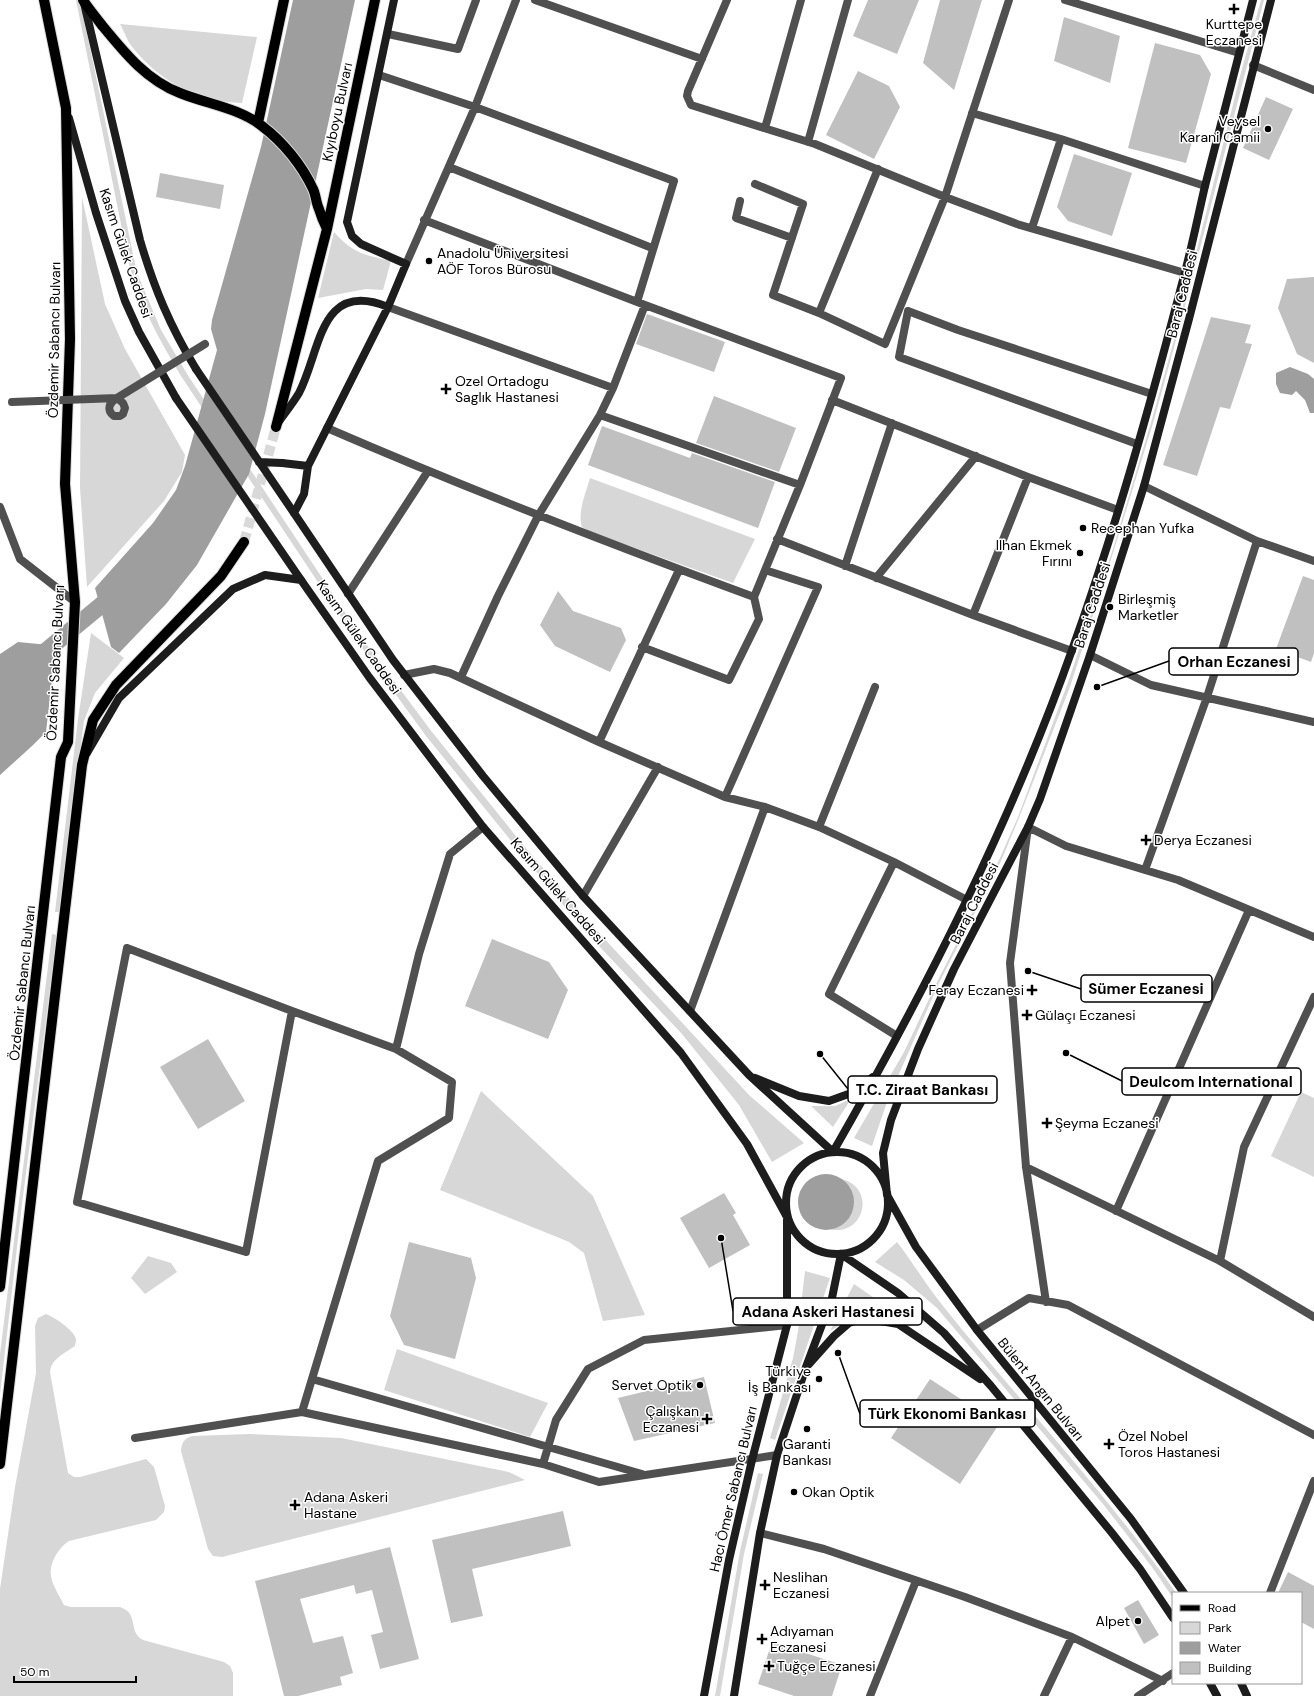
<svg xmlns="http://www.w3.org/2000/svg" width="1314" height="1696" viewBox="0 0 1314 1696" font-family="'DM Sans',sans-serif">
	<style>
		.green { fill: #d7d7d7 }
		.water { fill: #9e9e9e }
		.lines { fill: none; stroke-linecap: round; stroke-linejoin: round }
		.canal { stroke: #9e9e9e; stroke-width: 17 }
		.building { fill: #c0c0c0 }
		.primary-tunnel { stroke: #d9d9d9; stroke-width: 10; stroke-dasharray: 10 5; stroke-linecap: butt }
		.primary-casing { stroke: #dbdbdb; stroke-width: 12 }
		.street { stroke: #505050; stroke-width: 8 }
		.secondary { stroke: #1d1d1d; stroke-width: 8 }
		.primary { stroke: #000; stroke-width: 10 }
		.street-bridge { stroke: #505050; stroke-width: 8 }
		.secondary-bridge { stroke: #1d1d1d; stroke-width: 8 }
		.poi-dot { fill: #000; stroke: #fff; stroke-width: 1.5 }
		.labels { text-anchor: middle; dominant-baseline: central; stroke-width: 3; stroke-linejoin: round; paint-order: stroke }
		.poi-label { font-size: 14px; fill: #000; stroke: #fff; text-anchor: start }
		.street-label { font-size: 14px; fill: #000; stroke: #fff }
		.leader { fill: none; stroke: #000; stroke-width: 1.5 }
		.callout-dot { fill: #000; stroke: #fff; stroke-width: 1.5 }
		.callout { fill: #fff; stroke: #000; stroke-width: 1.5 }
		.callout-label { font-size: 15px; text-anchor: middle; font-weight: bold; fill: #000 }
	</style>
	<rect width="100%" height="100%" fill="#fff"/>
	<path class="green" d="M76,0H80L137,273L161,330L189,377L364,641L432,732L520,841L588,921L749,1095L804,1143L772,1162L739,1105L682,1034L582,928L426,736L359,644L181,376C159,339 141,307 129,264Z
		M1261,0H1264L1181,322L1154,420L1113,553L1070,687L1019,818L1001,861L939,983L888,1099L872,1146L854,1138L904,1052L937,982L999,860L1018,817L1067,685L1112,552L1152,419L1179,322L1240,76Z
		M120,24L257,37L242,103C199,102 160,82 133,48C127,41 124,31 120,24Z
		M82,197L105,304L125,349L185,455L182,472L164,501L87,587L80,488Z
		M334,232C352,253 365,255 391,261L383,290L366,289L318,298Z
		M590,478L755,539L733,583L590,532L582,527C577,512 586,493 590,478Z
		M91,633L124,658L95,693L84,721L59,912H55L78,719Z
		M52,934L57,935L22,1204L0,1395V1354Z
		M481,1091L593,1196L645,1315L603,1321L584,1253L569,1242L557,1237L440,1190Z
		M1301,1092L1314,1098V1177L1271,1156Z
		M851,1099L833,1127L811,1106H835Z
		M834,1178C882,1181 864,1247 821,1226Z
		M897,1242C913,1263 927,1286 943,1306C1020,1402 1106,1492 1176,1593H1173V1598L1152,1567L1103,1504L937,1308L904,1280L875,1262Z
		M148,1256L171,1263L177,1272L145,1294L131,1278Z
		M805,1271L830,1278L775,1440L770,1438L793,1358L798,1331Z
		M854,1284L903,1318L862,1312L830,1331Z
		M46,1314C54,1317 74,1330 76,1339C76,1342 75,1344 75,1346C65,1353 51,1359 50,1372L68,1473L74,1477H80L146,1459L154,1467L165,1506L164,1512L156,1520L69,1541C63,1545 60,1549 56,1555C44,1575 55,1587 64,1605L71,1607H120C140,1614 127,1631 143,1640L224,1662L230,1666L233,1673V1696H0V1589L15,1487L36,1373L35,1326L38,1318Z
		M397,1349L548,1403L530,1437L384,1390Z
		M250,1434L341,1438L509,1472L525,1480L222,1557L213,1556L208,1549L181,1451C182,1442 184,1439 192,1436Z
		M758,1473L763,1474L744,1554L720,1696H715L740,1551Z"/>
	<path class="water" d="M293,0H355L265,414L249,474L197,565L166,604L119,653L111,647L95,588L153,523L176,490L185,466L217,350L211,329L212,320L261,147Z
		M1290,367L1308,374L1314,379V413H1310L1305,400L1296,391L1292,395L1280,393L1276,384V373Z
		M18,642L49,645L55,653L46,732L32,746L0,775V654Z
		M798 1202a28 28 0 1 1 56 0a28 28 0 1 1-56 0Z"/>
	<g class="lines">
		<path class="canal" d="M0,689L117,592"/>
	</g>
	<path class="building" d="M868,0H919L897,54L853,36Z
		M940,0H982L954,90L923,63Z
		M1064,17L1120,36L1110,83L1054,61Z
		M1155,43L1200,55L1211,74L1186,163L1128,148Z
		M858,71L889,86L900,107L874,159L826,135Z
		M1266,97L1293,109L1269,160L1243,148Z
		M1074,154L1132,173L1112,236L1068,221L1057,207Z
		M160,173L224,185L220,209L156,197Z
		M1314,277V363L1297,354L1278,308L1287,279Z
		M647,314L725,342L714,372L636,344Z
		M1211,317L1251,325L1245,343L1252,344L1230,409L1220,407L1197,476L1163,465Z
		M714,396L796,428L779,472L696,443Z
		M602,426L690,458L692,453L775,482L758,528L588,465Z
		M1303,576L1314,580V653L1311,662L1276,649Z
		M558,591L573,611L621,628L626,640L610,672L555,646L540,625Z
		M492,939L549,962L568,990L548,1039L465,1006Z
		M208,1039L245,1101L198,1129L160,1067Z
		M724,1193L736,1213L733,1215L750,1245L709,1268L680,1218Z
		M409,1242L471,1258L476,1278L455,1359L404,1345L390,1316Z
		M704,1377L715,1423L634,1441L618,1398Z
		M930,1379L999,1424L960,1484L891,1438Z
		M563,1511L571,1546L472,1569L483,1616L451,1623L432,1540Z
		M390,1547L419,1659L380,1669L371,1635L383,1632L372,1590L356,1594L354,1585L300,1599L313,1643L343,1636L353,1673L340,1677L342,1685L298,1696H284L255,1581Z
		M1288,1572L1314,1586V1629L1301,1622V1593H1278Z
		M1138,1600L1159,1635L1144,1644L1124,1608Z
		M772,1642L842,1665L832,1696H794L758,1684Z"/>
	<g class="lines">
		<path class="primary-tunnel" d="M244,542L276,427"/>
		<g class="primary-casing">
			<path id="primary" d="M83,0C88,8 95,16 101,24C124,52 146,80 180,93C207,104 239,108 262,126C283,142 302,165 313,189C316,195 316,203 319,209C321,216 324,223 327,229
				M258,123L284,0
				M276,427L327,229L375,0
				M0,1287L61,757L68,742L75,602L65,484L70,339L66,108L44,0
				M0,1464L82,765L93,720L116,685L221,576L244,542"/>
		</g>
		<path class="street" d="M535,0L702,59
			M727,0L688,91L687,96L691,105L815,144L945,197L1017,224L1185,273
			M1065,0L1239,53
			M388,34L458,49L476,0
			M1253,65L1314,90
			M379,75L475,107L674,181L637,302
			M972,113L1061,139L1205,186
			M765,128L801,0
			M808,142L848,0
			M449,167L652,248
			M878,169L819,313L885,344L945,197L1009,0
			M755,184L803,204L773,295L819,313
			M740,201L736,218L792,238
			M424,220L645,305L841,378L800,485L754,597L759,619L729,680L642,647
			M1032,228L1061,139
			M406,264L475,107L516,0
			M388,307L613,388
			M832,400L1028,477L1118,510
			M600,415L800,485
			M327,428C468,489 610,544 754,597
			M1137,444L899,357L908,311L958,330L1152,394
			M1144,486L1257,541L1314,561
			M0,507L20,559L75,602
			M777,539L973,615L1072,651
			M845,566L892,423
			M876,578L976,456
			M348,594L428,471
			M973,615L1028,477
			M1090,655L1151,685L1314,722
			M404,675L434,669L450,673L599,742L725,797L765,807L819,827L894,862L967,900
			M461,677L498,596L538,516L600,415L613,388L645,305
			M599,742L679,570
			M725,797L818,587L765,570
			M819,827L875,687
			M894,862L829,994L897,1036
			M1145,870L1207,697L1257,541
			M583,896L658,767
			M292,1011L246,1252L77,1202L127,948L292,1011L396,1049
			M690,1011L765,807
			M1026,1167L1220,1261L1314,1317
			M1116,1211L1249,910
			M1220,1261L1244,1147L1314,997
			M1046,1302L1026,1167L1010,963L1028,827L1066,846L1178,880L1314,937
			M977,1330L1029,1298L1068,1305L1314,1435
			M312,1379L642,1474
			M302,1412L378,1161L449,1118L452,1082L396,1049L419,954L450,854L483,827
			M135,1438L302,1412L543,1464L599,1482L777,1455
			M543,1464L556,1420L588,1369L644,1340L787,1325
			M760,1533L824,1549L965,1597L1072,1637L1163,1681
			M1270,1593L1314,1481
			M870,1696L916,1581
			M1044,1696L1072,1637
			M1138,1696L1173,1673"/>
		<path class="secondary" d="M394,0L347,222L352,236L361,244L406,264L388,307L308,466L304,494L294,513L393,660L483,776L583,896L749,1075L833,1152
			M84,3L140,240C154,288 170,326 196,369
			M69,118L96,213L125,301L139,332L176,398
			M278,423C285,413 293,403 299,393C321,351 319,279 388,307
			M282,463L308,466
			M87,753L119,698L233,589L265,575L301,580L369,677L483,827L681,1053L747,1144L787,1217V1325L752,1460L729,1560L704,1696
			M755,1078L799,1096L829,1101L854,1092L873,1077
			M833,1152C925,991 1010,825 1072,650C1116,528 1151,402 1184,276C1192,246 1198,216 1205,186C1221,124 1237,62 1253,0
			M786 1203a51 51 0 1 1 102 0a51 51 0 1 1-102 0Z
			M841,1254L898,1293L944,1333L991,1386L1112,1533L1140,1569L1173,1618
			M809,1364L834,1336L849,1323L863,1318L898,1324L980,1379
			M1184,1593L1131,1519L977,1330L916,1247L887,1195L883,1153L891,1120L918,1049L954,969L1028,827L1040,799L1090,655L1144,486L1189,319L1271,0
			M1210,1683L1217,1696
			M1241,1683L1247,1696
			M734,1696L760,1533L777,1455L806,1367L832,1298L841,1254"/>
		<use href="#primary" class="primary"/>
		<path class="street-bridge" d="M12,402L117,398L123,403L125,408L123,414L120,416H114C106,410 109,403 117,398L205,344"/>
		<path class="secondary-bridge" d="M196,369L294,513
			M176,398L301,580
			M259,462L282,463"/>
	</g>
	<g class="poi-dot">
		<path d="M1232 3h4v4h4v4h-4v4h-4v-4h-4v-4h4z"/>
		<circle cx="1268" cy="129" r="4"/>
		<circle cx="429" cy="261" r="4"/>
		<path d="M444 383h4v4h4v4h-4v4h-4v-4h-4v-4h4z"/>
		<circle cx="1083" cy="528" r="4"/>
		<circle cx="1080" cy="553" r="4"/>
		<circle cx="1110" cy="607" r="4"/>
		<path d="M1144 834h4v4h4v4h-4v4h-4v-4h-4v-4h4z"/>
		<path d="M1030 984h4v4h4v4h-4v4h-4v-4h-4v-4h4z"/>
		<path d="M1025 1009h4v4h4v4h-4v4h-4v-4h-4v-4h4z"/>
		<path d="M1045 1117h4v4h4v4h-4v4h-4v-4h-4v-4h4z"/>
		<circle cx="819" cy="1379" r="4"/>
		<circle cx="700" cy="1385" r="4"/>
		<path d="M705 1413h4v4h4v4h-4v4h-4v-4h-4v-4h4z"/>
		<circle cx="807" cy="1429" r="4"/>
		<path d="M1107 1438h4v4h4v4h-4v4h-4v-4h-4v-4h4z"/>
		<circle cx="794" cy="1492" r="4"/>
		<path d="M293 1499h4v4h4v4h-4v4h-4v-4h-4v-4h4z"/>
		<path d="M763 1579h4v4h4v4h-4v4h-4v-4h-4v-4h4z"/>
		<circle cx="1138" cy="1621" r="4"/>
		<path d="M760 1633h4v4h4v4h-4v4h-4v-4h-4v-4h4z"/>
		<path d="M767 1660h4v4h4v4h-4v4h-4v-4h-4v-4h4z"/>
	</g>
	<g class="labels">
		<g class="poi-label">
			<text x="1234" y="24" text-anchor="middle">Kurttepe<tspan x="1234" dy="16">Eczanesi</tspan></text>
			<text x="1260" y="121" text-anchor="end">Veysel<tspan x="1260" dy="16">Karani Camii</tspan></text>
			<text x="437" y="253">Anadolu Üniversitesi<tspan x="437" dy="16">AÖF Toros Bürosu</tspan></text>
			<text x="455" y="381">Ozel Ortadogu<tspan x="455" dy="16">Saglık Hastanesi</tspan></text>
			<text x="1091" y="528">Recephan Yufka</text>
			<text x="1072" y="545" text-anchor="end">Ilhan Ekmek<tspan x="1072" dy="16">Fırını</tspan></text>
			<text x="1118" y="599">Birleşmiş<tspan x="1118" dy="16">Marketler</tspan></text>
			<text x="1154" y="840">Derya Eczanesi</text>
			<text x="1024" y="990" text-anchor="end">Feray Eczanesi</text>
			<text x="1035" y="1015">Gülaçı Eczanesi</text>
			<text x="1055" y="1123">Şeyma Eczanesi</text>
			<text x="811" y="1371" text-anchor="end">Türkiye<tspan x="811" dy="16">İş Bankası</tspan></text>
			<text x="692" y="1385" text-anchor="end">Servet Optik</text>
			<text x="699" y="1411" text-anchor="end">Çalışkan<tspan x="699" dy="16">Eczanesi</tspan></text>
			<text x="1118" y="1436">Özel Nobel<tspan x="1118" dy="16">Toros Hastanesi</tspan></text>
			<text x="807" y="1444" text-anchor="middle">Garanti<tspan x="807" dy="16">Bankası</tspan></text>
			<text x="802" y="1492">Okan Optik</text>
			<text x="304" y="1497">Adana Askeri<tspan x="304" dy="16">Hastane</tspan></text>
			<text x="773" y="1577">Neslihan<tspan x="773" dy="16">Eczanesi</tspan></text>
			<text x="1130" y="1621" text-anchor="end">Alpet</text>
			<text x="770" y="1631">Adıyaman<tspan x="770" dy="16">Eczanesi</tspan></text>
			<text x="777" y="1666">Tuğçe Eczanesi</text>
		</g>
		<g class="street-label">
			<text transform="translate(337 112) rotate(-78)">Kıyıboyu Bulvarı</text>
			<text transform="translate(126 253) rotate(71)">Kasım Gülek Caddesi</text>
			<text transform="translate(1182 294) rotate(-76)">Baraj Caddesi</text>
			<text transform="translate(54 340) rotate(-89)">Özdemir Sabancı Bulvarı</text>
			<text transform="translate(1092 605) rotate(-72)">Baraj Caddesi</text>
			<text transform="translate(359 637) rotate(55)">Kasım Gülek Caddesi</text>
			<text transform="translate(55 663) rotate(-87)">Özdemir Sabancı Bulvarı</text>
			<text transform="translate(558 891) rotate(49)">Kasım Gülek Caddesi</text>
			<text transform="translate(974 903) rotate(-63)">Baraj Caddesi</text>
			<text transform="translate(22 983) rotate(-84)">Özdemir Sabancı Bulvarı</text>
			<text transform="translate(1041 1389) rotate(51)">Bülent Angın Bulvarı</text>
			<text transform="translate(733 1489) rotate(-77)">Hacı Ömer Sabancı Bulvarı</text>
		</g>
	</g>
	<path class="leader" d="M1097 687L1169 661M1028 971L1081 989M1066 1053L1122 1081M820 1054L848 1089M721 1238L733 1311M838 1353L860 1414"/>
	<g class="callout-dot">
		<circle cx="1097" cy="687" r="4"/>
		<circle cx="1028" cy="971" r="4"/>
		<circle cx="1066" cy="1053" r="4"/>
		<circle cx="820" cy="1054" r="4"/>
		<circle cx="721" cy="1238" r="4"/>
		<circle cx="838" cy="1353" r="4"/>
	</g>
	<g class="callout">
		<rect x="1169" y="648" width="129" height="27" rx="4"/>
		<rect x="1081" y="975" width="131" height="27" rx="4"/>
		<rect x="1122" y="1068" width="179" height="27" rx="4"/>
		<rect x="848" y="1076" width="149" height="27" rx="4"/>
		<rect x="733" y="1298" width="189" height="27" rx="4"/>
		<rect x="860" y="1400" width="175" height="27" rx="4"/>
	</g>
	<g class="callout-label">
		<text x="1234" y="667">Orhan Eczanesi</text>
		<text x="1146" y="994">Sümer Eczanesi</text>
		<text x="1211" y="1087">Deulcom International</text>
		<text x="922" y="1095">T.C. Ziraat Bankası</text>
		<text x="828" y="1317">Adana Askeri Hastanesi</text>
		<text x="947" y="1419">Türk Ekonomi Bankası</text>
	</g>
	<rect x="1172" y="1592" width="130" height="92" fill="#ffffff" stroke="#999999"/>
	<rect x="1180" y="1605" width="20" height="6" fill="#000000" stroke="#999999"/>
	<text x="1208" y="1612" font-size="12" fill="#000000">Road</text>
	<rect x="1180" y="1622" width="20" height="12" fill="#d7d7d7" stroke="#999999"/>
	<text x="1208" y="1632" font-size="12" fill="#000000">Park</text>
	<rect x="1180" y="1642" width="20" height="12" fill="#9e9e9e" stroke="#999999"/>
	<text x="1208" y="1652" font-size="12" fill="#000000">Water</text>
	<rect x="1180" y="1662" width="20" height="12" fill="#c0c0c0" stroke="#999999"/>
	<text x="1208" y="1672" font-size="12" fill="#000000">Building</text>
	<path d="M14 1676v6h122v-6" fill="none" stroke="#000000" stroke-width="2"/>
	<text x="20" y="1676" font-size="12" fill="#000000" stroke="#ffffff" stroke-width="3" paint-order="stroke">50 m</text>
</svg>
